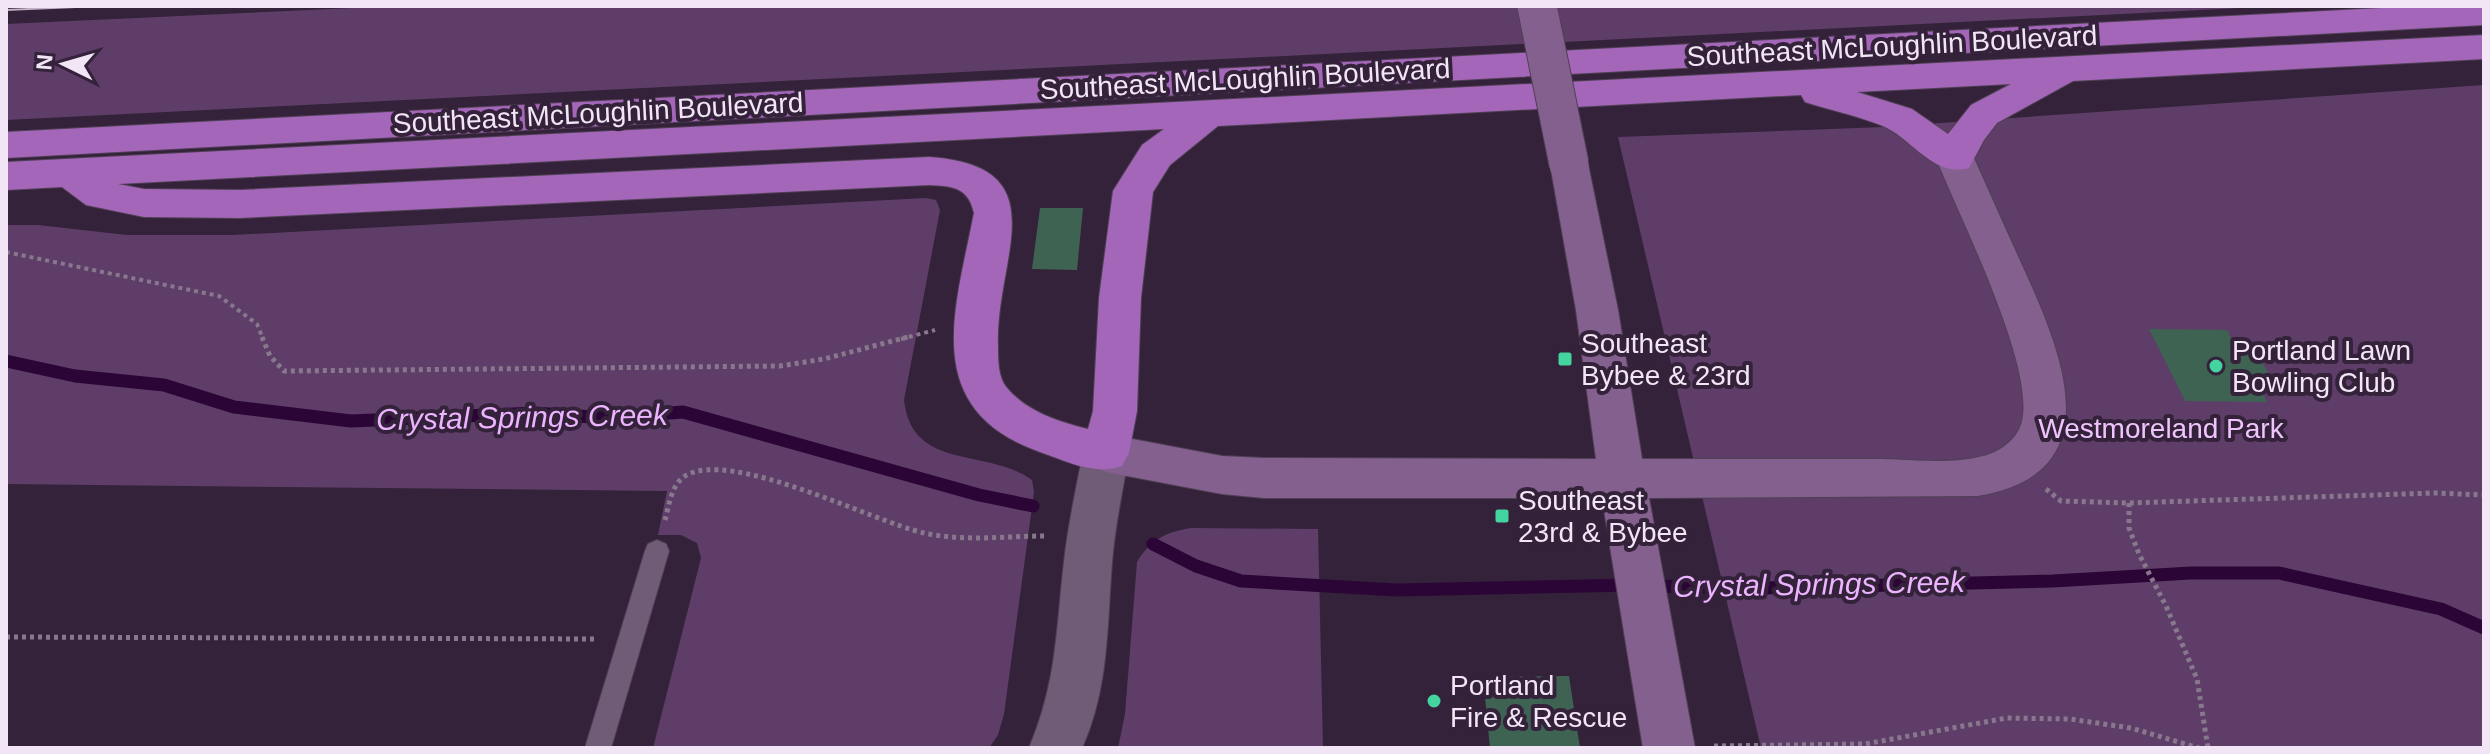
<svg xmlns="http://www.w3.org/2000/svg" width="2490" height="754" viewBox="0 0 2490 754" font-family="Helvetica,sans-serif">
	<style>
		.green { fill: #5e3e68 }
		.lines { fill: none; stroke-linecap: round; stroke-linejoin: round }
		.stream { stroke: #2c0537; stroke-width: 13 }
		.building { fill: #3f6353 }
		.service-casing { stroke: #4f4054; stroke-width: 2 }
		.minor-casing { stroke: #4f4054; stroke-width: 2 }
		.secondary-casing { stroke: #4f4054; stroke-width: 2 }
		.trunk-casing { stroke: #4f4054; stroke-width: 2 }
		.path-far1 { stroke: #88788d; stroke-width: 4; stroke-dasharray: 4 4; stroke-linecap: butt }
		.path { stroke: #88788d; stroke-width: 5; stroke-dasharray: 4 4; stroke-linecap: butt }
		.service { fill: #715c77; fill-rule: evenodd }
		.minor { fill: #715c77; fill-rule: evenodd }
		.secondary { fill: #84608f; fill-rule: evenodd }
		.trunk { fill: #a466b8; fill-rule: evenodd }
		.tram { stroke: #c1b3c5; stroke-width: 2 }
		.secondary-bridge-casing { stroke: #4f4054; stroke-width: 41; stroke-linecap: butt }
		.secondary-bridge { stroke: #84608f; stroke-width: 39 }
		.poi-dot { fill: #43d4a0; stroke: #34223a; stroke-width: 3 }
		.labels { text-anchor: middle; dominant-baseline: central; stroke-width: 8; stroke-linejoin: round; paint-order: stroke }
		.street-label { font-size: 28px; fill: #f2e6f6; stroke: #34223a }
		.poi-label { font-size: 28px; fill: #f2e6f6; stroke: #34223a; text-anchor: start }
		.park-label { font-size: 28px; fill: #efc4fd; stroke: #34223a }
		.water-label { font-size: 30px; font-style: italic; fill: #ecb3ff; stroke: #34223a }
	</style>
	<rect width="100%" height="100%" fill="#34223a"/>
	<path class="green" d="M396,6H2280L6,120V24Z
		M2484,85V748H1761L1618,137L1883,127Z
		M926,198L936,200L940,210L904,400C912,472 987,447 1032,480L1034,492L1004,714L998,735L989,748H653L701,558L697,543L681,535H658L667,491L6,484V225H38L127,235H233Z
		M1191,528L1318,529L1323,748H1118L1125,714L1137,562C1151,539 1166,532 1191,528Z"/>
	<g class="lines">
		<path class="stream" d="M6,361L75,376L164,385L234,407L351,421L534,413L607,418L683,412L979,495L1033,506
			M1153,544L1196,566L1241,581L1396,590L1633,585
			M1651,586L1764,588L2053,581L2191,573H2279L2441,609L2484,628"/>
	</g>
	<path class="building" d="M1040,208H1083L1077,270L1032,269Z
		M2149,329L2227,330L2234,344H2252L2276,387H2260L2267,402L2185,401Z
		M1569,676L1580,748H1490L1483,677Z"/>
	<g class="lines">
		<g class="service-casing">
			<path id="service" d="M657,540L666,544L669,551L611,748H585L645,551L648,544Z"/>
		</g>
		<g class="minor-casing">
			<path id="minor" d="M1106,434L1122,440L1129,453C1123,489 1115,525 1112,562C1107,626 1109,688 1082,748H1029C1057,682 1056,631 1064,562C1068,525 1076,489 1083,453L1090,440Z"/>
		</g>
		<g class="secondary-casing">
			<path id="secondary" d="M1955,144L1969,148L1974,158C1990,194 2006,230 2022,265C2060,349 2116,474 1977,496L1649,498L1695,748H1643L1602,498H1264L1222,494L1106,472L1090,466L1083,453L1090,440L1106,434L1222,456L1264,458L1596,459L1576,310L1550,164L1555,154L1569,150L1583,154L1588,164L1618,310L1642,459C1720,459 1797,459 1874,459C1908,459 1950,465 1983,456C2000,452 2018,439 2022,421C2035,365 1959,216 1936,158L1941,148Z"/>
		</g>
		<g class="trunk-casing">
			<path id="trunk" d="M2420,6H2484V25L6,158V132Z
				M2484,35V59L2073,81L1997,123L1984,140L1969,168C1933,178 1913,139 1883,126C1858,116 1830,110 1805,102L1801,95L1218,126L1170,165L1153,192L1141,298L1137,411L1129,453L1122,466C1095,476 1066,461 1040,452C919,409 955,311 974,213C968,187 953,186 929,185L240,218L144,217L86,205L62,187L6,190V162ZM2011,84L1971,105L1948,134L1912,109L1857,92ZM1164,129L1142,145L1113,191L1099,298L1093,411L1088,429C1060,422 1027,412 1007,388C998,378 998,360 998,347C994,260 1062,166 929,157L240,190L144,189L118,184Z"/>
		</g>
		<path class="path-far1" d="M6,252L219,296L257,324L263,339
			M901,339L935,330"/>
		<path class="path" d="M262,337L270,356L284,371L780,366L824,359L908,337
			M2046,489L2061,501L2129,503L2435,493L2484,495
			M2129,503V528L2139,554L2166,606L2197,679L2208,748
			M665,520C669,506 671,485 685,476C730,448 872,521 924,533C964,542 1006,536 1046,536
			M6,637L597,639
			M1714,746L1865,744L2007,718L2070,719L2131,728L2199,748"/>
		<use href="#service" class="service"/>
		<use href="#minor" class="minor"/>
		<use href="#secondary" class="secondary"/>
		<use href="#trunk" class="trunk"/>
		<path class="tram" d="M6,10L99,6"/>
		<g class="secondary-bridge-casing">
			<path id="secondary-bridge" d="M1537,6L1569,164"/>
		</g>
		<use href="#secondary-bridge" class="secondary-bridge"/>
	</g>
	<g class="poi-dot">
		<rect x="1557" y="351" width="16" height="16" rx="4"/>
		<circle cx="2216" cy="366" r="8"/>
		<rect x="1494" y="508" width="16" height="16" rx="4"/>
		<circle cx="1434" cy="701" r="8"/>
	</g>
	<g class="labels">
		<g class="street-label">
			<text transform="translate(1892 46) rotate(-3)">Southeast McLoughlin Boulevard</text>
			<text transform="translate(1245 79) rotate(-3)">Southeast McLoughlin Boulevard</text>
			<text transform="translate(598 113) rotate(-3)">Southeast McLoughlin Boulevard</text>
		</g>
		<g class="poi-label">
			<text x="1581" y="343">Southeast<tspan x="1581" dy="32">Bybee &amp; 23rd</tspan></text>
			<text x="2232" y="350">Portland Lawn<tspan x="2232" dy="32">Bowling Club</tspan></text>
			<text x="1518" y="500">Southeast<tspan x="1518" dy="32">23rd &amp; Bybee</tspan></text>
			<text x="1450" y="685">Portland<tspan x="1450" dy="32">Fire &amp; Rescue</tspan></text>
		</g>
		<g class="park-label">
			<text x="2161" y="428">Westmoreland Park</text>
		</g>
		<g class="water-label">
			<text transform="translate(522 417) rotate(-1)">Crystal Springs Creek</text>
			<text transform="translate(1819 584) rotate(-1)">Crystal Springs Creek</text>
		</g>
	</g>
	<rect width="2490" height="754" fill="none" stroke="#f2e6f6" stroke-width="16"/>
	<g transform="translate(64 64) rotate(275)" stroke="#34223a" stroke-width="6" paint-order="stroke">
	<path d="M0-6L14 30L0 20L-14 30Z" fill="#f2e6f6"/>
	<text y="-12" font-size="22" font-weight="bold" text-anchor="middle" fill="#f2e6f6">N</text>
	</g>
</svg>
